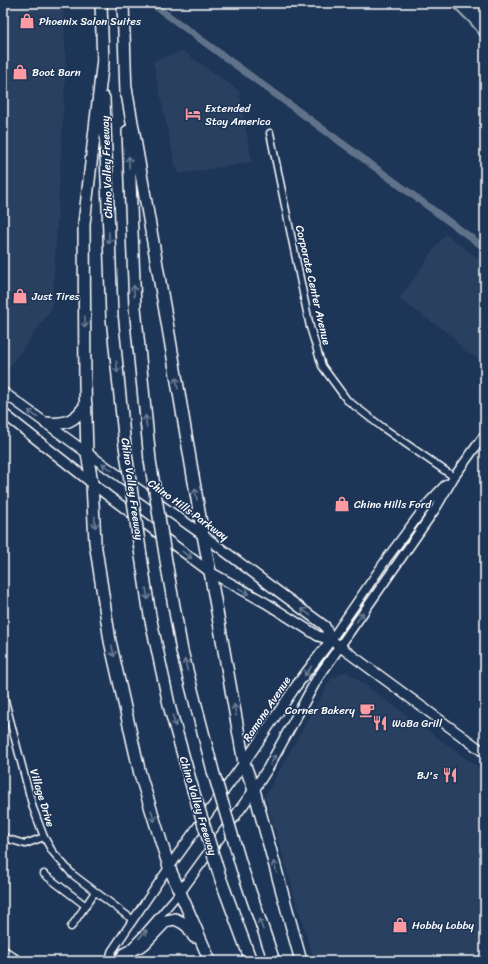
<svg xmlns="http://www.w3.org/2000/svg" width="488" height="964" viewBox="0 0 488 964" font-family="Sriracha,sans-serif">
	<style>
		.built { fill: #2a4161 }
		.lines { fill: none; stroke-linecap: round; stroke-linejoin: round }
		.stream { stroke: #a0aab8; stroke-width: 2 }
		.canal { stroke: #617289; stroke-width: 7 }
		.minor-casing { stroke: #fff; stroke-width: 9 }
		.tertiary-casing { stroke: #fff; stroke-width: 10 }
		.secondary-casing { stroke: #fff; stroke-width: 11 }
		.primary-casing { stroke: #fff; stroke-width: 12 }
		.motorway-casing { stroke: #fff; stroke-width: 14 }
		.minor { stroke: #1d3557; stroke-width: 6 }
		.tertiary { stroke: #1d3557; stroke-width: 7 }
		.secondary { stroke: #1d3557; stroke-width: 8 }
		.primary { stroke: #1d3557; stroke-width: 9 }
		.motorway { stroke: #1d3557; stroke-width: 11 }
		.motorway-bridge-casing { stroke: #fff; stroke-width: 14; stroke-linecap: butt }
		.motorway-bridge { stroke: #1d3557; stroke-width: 11 }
		.oneway { stroke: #6c7c92 }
		.labels { text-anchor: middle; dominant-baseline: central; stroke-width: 3; stroke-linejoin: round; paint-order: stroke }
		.poi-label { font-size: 11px; fill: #fff; stroke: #1d3557; text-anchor: start }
		.street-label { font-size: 11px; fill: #fff; stroke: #1d3557 }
	</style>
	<rect width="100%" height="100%" fill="#1d3557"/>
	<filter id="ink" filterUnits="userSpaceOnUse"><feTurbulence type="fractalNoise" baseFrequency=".025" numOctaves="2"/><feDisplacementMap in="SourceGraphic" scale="8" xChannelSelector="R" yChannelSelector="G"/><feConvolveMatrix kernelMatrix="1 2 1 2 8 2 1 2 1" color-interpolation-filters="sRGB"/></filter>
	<g filter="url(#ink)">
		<path class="built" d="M3,3H63L66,66L52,309L3,376Z
			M183,51L239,91L252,162L179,174L175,165L153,61Z
			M445,234L485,263V362L466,352L461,347L452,336L399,299Z
			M346,671L485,772V961H314L265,796L331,679Z"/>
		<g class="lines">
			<path class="stream" d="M450,3L471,24L485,41"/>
			<path class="canal" d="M151,3L485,248"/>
			<g class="minor-casing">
				<path id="minor" d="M270,133L310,327L322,366L347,400L382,427L454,477
					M3,693L33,808L44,837L52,851L72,874L133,920
					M3,835L5,838L25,844L44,837
					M44,874L86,906
					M71,927L95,892
					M3,949L20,961"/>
			</g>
			<g class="tertiary-casing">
				<path id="tertiary" d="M109,961L112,951L169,867
					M115,961C140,942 159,916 180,892"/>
			</g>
			<g class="secondary-casing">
				<path id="secondary" d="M331,640L388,557L428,503L446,484
					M340,646L436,508L454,477L485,434"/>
			</g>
			<g class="primary-casing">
				<path id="primary" d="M3,392L87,453L203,535L272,587L325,626L331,640
					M3,413L107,495L210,572L266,603L318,636L331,640L485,753
					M169,867L244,763L296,686L331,640
					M180,892L254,790L268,768L317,679L340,646"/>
			</g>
			<g class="motorway-casing">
				<path id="motorway" d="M101,3L103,64
					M123,3L126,94
					M103,59L84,224L85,384L87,453L92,483L95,542L110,641L140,774L169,867L210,961
					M126,88L168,328L203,535L210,572L244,763L254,790L301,961
					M104,98L112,317L125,446
					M128,131L135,307L150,460
					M46,423C65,425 76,421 86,404
					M141,556L150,616L170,709L193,790
					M167,567L182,651L213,771
					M242,868L274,961
					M221,880L251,961
					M124,954L144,944L166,921L175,919L183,923L188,927L194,937"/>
			</g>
			<use href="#minor" class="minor"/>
			<use href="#tertiary" class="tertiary"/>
			<use href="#secondary" class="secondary"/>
			<use href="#primary" class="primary"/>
			<use href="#motorway" class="motorway"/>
			<g class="motorway-bridge-casing">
				<path id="motorway-bridge" d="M125,446L141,556
					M150,460L167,567
					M213,771L242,868
					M193,790L221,880"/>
			</g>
			<use href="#motorway-bridge" class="motorway-bridge"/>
		</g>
		<defs><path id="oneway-shaft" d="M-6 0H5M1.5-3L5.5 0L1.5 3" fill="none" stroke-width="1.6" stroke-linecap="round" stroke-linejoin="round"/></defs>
		<g class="oneway">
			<use href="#oneway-shaft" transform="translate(129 162) rotate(-92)"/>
			<use href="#oneway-shaft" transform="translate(109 238) rotate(88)"/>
			<use href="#oneway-shaft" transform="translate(134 291) rotate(-92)"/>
			<use href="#oneway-shaft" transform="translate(85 322) rotate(90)"/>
			<use href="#oneway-shaft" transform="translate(117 367) rotate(84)"/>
			<use href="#oneway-shaft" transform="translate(177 383) rotate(-99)"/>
			<use href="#oneway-shaft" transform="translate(33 414) rotate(-144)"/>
			<use href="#oneway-shaft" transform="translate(146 421) rotate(-96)"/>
			<use href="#oneway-shaft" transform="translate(107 467) rotate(-145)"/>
			<use href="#oneway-shaft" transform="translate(196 494) rotate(-100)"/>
			<use href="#oneway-shaft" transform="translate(95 522) rotate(87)"/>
			<use href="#oneway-shaft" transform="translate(187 555) rotate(37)"/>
			<use href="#oneway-shaft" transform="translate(244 591) rotate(29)"/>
			<use href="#oneway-shaft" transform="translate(147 594) rotate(82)"/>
			<use href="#oneway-shaft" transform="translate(306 612) rotate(-144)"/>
			<use href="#oneway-shaft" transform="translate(360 617) rotate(-55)"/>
			<use href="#oneway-shaft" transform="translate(113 651) rotate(78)"/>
			<use href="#oneway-shaft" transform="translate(186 665) rotate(-104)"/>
			<use href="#oneway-shaft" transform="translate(308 671) rotate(127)"/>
			<use href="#oneway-shaft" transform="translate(235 710) rotate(-100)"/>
			<use href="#oneway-shaft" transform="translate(174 721) rotate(75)"/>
			<use href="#oneway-shaft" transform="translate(273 760) rotate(-60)"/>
			<use href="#oneway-shaft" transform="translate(153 816) rotate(73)"/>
			<use href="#oneway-shaft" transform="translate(275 867) rotate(-106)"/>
			<use href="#oneway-shaft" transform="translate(261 924) rotate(-109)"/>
			<use href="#oneway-shaft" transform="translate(143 934) rotate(-47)"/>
		</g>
	</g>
	<defs>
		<g id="shop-bare" transform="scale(1.2)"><path d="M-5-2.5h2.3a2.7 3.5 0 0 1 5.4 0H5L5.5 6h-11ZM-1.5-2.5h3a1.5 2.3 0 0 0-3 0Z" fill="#ff9aa2" stroke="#1d3557" stroke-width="2.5" paint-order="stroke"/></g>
		<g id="hotel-bare" transform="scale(1.2)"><path d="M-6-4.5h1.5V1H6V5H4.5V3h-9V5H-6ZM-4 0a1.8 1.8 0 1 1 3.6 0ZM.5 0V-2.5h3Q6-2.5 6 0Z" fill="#ff9aa2" stroke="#1d3557" stroke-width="2.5" paint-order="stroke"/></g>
		<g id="cafe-bare" transform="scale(1.2)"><path d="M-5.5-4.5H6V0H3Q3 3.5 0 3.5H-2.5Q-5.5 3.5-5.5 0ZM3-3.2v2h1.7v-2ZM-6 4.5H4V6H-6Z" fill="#ff9aa2" stroke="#1d3557" stroke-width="2.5" paint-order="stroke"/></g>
		<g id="restaurant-bare" transform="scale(1.2)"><path d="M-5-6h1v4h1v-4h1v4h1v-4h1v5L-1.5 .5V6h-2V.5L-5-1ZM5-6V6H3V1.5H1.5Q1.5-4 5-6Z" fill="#ff9aa2" stroke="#1d3557" stroke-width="2.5" paint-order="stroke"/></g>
	</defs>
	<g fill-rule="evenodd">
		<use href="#shop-bare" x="27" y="21"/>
		<use href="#shop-bare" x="20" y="72"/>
		<use href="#hotel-bare" x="193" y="114"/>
		<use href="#shop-bare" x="20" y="296"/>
		<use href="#shop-bare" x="342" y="504"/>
		<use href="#cafe-bare" x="367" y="710"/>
		<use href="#restaurant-bare" x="380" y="723"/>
		<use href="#restaurant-bare" x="450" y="775"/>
		<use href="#shop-bare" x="400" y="925"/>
	</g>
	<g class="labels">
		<g class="poi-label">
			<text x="39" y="21">Phoenix Salon Suites</text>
			<text x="32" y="72">Boot Barn</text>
			<text x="205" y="108">Extended<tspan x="205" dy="13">Stay America</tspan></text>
			<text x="32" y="296">Just Tires</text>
			<text x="354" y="504">Chino Hills Ford</text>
			<text x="355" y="710" text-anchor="end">Corner Bakery</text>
			<text x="392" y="723">WaBa Grill</text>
			<text x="438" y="775" text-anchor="end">BJ's</text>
			<text x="412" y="925">Hobby Lobby</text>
		</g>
		<g class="street-label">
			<text transform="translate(107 167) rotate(-92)">Chino Valley Freeway</text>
			<text transform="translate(313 285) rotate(77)">Corporate Center Avenue</text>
			<text transform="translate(132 489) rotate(82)">Chino Valley Freeway</text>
			<text transform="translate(188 510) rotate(36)">Chino Hills Parkway</text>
			<text transform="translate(267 709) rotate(-56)">Ramona Avenue</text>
			<text transform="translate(42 798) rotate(73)">Village Drive</text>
			<text transform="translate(198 806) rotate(73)">Chino Valley Freeway</text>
		</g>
	</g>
	<rect width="488" height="964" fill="none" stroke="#1d3557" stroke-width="16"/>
	<rect x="8" y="8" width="472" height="948" fill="none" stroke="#fff" stroke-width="1.5" filter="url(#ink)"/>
</svg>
